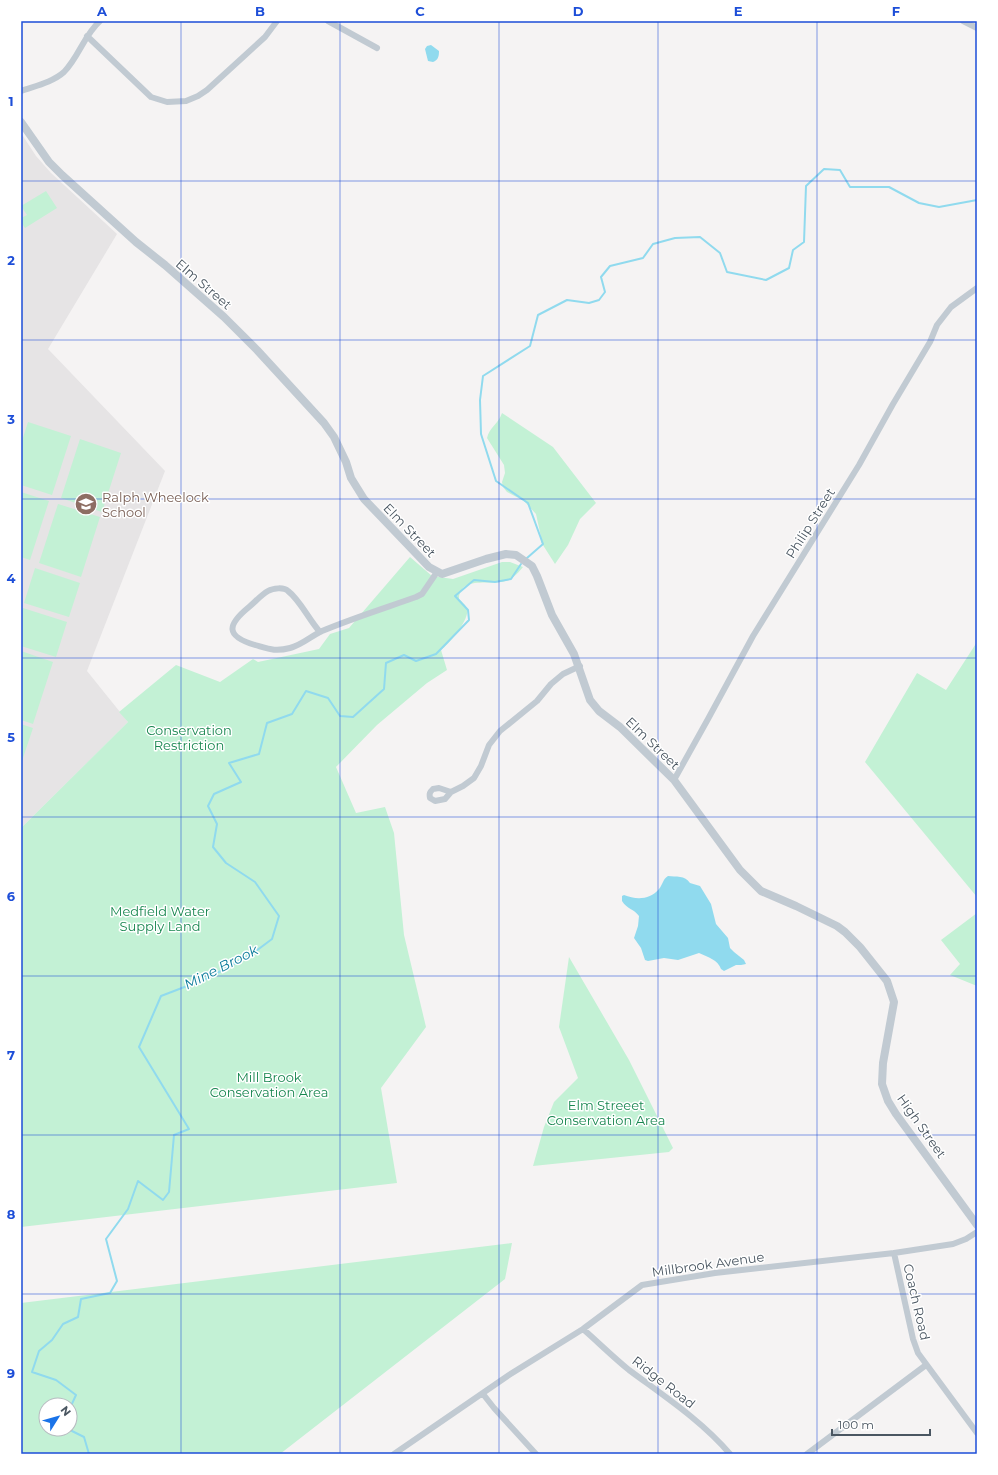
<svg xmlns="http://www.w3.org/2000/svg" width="998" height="1475" viewBox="0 0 998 1475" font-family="Montserrat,sans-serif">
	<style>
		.education { fill: #e6e4e5 }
		.green { fill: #c3f1d5; fill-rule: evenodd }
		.water { fill: #90daee }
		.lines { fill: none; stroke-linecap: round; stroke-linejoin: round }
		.stream { stroke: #90daee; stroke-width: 2 }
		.minor { stroke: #c1cad2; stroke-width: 6 }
		.tertiary { stroke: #c1cad2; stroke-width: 8 }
		.grid { fill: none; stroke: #1d4ed8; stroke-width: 1; stroke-opacity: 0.55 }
		.labels { text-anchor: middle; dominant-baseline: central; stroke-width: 3; stroke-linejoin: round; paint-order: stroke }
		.street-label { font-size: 13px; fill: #4a5661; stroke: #fff }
		.education-label { font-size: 13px; fill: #785e54; stroke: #fff; text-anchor: start }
		.park-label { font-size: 13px; fill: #17864f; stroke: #fff }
		.water-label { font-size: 14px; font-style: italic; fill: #0c7c9b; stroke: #fff }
		.neatline { fill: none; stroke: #1d4ed8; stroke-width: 1.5 }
		.grid-label { font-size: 13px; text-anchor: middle; font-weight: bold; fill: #1d4ed8 }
	</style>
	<rect width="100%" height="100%" fill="#f5f3f3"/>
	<path class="education" d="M21,133L36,156L51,173L117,234L48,349L165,471L87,671L128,722L21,828Z"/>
	<path class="green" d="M46,191L57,208L25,228L21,222V218L27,215L21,206Z
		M502,413L553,447L596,503L580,519L568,545L555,564L541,542V537L536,514L524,501L507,492L503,487L502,482L505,473L504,465L487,438C489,428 499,423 502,413Z
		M28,422L71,436L52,495L21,485V444Z
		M80,439L121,453L102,512L61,498Z
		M21,492L49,501L30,560L21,557Z
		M58,504L100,517L81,577L39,563Z
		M410,557L432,576L453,579L502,562H510L523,567C519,572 513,579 506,581C492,586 459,575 459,599C462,602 466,605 467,609C470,619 449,644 441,650L447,670L427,683L377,725L336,767L356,813L385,807L394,833L404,935L426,1027L381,1088L397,1183L21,1227V828L128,722L119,712L176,665L220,682L253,659L258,662L319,649L330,634L349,628Z
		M35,568L80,583L69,617L24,603Z
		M23,608L67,622L56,657L21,646V613Z
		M977,642V897L865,762L917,673L946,690Z
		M21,651L53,662L33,724L21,720Z
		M21,724L33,728L21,764Z
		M977,913V986L950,975L960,964L941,940Z
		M569,957L629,1060L673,1148L669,1152L533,1166L544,1127L554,1102L578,1078L559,1027Z
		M512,1243L505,1279L280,1454H21V1303ZM46,1405H70V1429H46Z"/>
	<path class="water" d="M431,45L439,51C439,57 438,60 433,62L428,61L425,49L427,46Z
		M668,876C676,877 685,875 690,883L700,886L711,904L716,924L728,938L730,948L734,952L744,960L746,964L741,965H736L724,971L721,969C718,960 708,957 699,953L678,960L664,958L648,961L645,960L641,948L634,938L638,926L639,916C634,909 627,909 622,901V896L624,895C636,900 650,900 659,889C663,884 663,879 668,876Z"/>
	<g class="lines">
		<path class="stream" d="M527,558L543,544L528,503L496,481L481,434L480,400L483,376L530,346L538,315L567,300L589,303L599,300L605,292L601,277L610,266L643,258L653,244L675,238L700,237L720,253L727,272L766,280L789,268L793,250L804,242L806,186L824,169L840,170L850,187H889L919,203L939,207L977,200
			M70,1408L76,1395L56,1380L32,1372L39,1351L52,1340L63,1324L78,1317L81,1299L110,1293L117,1281L106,1239L128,1209L138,1181L163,1200L169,1192L174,1135L189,1129L139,1047L161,996L208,978L252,954L272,939L279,916L255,882L226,863L213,847L217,824L208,806L214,794L241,782L229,763L259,754L267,723L292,714L306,691L328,698L340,716L353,717L384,689L386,663L404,655L416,661L436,654L469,620L468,610L455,596L474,580L495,582L511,579L521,564
			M68,1429L84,1437L89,1454"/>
		<path class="minor" d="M328,21L377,48
			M963,21L977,28
			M87,36L151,97L167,102L186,101L198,96L207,90L265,37L277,21
			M21,91C35,86 53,82 64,72C79,57 84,35 100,21
			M320,632C309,620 300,600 288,591C284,587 273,588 268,591C261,595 255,602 249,607C227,625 225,636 255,645C269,649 275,652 290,648C302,645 311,636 322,631C353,618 385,608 416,597L422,594L437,572
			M674,780L708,719L753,636L859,465L893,404L930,342L937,325L951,307L977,288
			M451,792L439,788L433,789C430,792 429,793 430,798L435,801L445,799L451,792L463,786L474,778L481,766L489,745L500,731L537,701L551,684L563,674L580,666
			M894,1253L913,1339L918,1353L977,1433
			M583,1329C599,1343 613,1357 629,1370C664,1396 702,1421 730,1454
			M483,1394L494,1408L536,1454
			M394,1454L509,1375L583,1329L642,1285L715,1273L894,1253L953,1244L966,1239L977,1232
			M807,1454L926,1365"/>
		<path class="tertiary" d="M21,122L49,162L62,175L136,242L165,265L224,317L257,350L324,423L334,437L346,462L351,478L364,499L429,567L442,574L486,559L506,554L516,555L532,566L537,576L552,615L574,654L590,700L599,711L620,727L674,780L740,870L761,891L796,906L837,926L845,932L860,947L887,981L894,1002L883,1063L882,1084L888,1101L896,1114L977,1225"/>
	</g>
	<path class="grid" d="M181,21V1454M340,21V1454M499,21V1454M658,21V1454M817,21V1454M21,181H977M21,340H977M21,499H977M21,658H977M21,817H977M21,976H977M21,1135H977M21,1294H977"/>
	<defs>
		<g id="school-disc" transform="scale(1.15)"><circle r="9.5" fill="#8d6e63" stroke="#fff"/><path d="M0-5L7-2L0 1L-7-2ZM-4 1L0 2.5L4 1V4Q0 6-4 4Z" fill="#fff"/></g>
	</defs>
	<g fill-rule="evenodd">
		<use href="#school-disc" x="86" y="504"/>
	</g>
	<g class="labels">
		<g class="street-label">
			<text transform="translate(204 284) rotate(41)">Elm Street</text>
			<text transform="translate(810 523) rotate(-58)">Philip Street</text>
			<text transform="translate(410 530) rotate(46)">Elm Street</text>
			<text transform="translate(653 743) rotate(44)">Elm Street</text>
			<text transform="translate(922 1126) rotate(55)">High Street</text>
			<text transform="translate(708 1264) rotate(-8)">Millbrook Avenue</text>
			<text transform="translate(917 1302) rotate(77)">Coach Road</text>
			<text transform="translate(664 1382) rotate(38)">Ridge Road</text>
		</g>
		<g class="education-label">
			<text x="102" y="497">Ralph Wheelock<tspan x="102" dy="15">School</tspan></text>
		</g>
		<g class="park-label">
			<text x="189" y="730">Conservation<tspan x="189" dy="15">Restriction</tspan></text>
			<text x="160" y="911">Medfield Water<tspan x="160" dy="15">Supply Land</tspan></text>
			<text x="269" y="1077">Mill Brook<tspan x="269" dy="15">Conservation Area</tspan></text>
			<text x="606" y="1105">Elm Streeet<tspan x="606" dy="15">Conservation Area</tspan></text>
		</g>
		<g class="water-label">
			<text transform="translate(221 967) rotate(-27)">Mine Brook</text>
		</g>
	</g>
	<rect width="998" height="1475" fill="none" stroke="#ffffff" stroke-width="44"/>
	<g transform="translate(58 1417) rotate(53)"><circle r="19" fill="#ffffff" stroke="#b7bbc0"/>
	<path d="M0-3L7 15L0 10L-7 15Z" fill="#1a73e8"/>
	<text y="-6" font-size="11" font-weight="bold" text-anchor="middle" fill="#4a5661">N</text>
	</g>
	<path d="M832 1429v6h98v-6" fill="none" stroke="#4a5661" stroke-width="2"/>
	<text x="838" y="1429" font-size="12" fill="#4a5661" stroke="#ffffff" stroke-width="3" paint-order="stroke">100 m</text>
	<rect x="22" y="22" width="954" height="1431" class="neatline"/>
	<g class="grid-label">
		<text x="102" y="16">A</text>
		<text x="260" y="16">B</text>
		<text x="420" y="16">C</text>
		<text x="578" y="16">D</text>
		<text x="738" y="16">E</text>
		<text x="896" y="16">F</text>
		<text x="11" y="106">1</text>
		<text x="11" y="265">2</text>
		<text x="11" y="424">3</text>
		<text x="11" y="583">4</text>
		<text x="11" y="742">5</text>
		<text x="11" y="901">6</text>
		<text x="11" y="1060">7</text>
		<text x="11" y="1219">8</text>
		<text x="11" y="1378">9</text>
	</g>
</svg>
